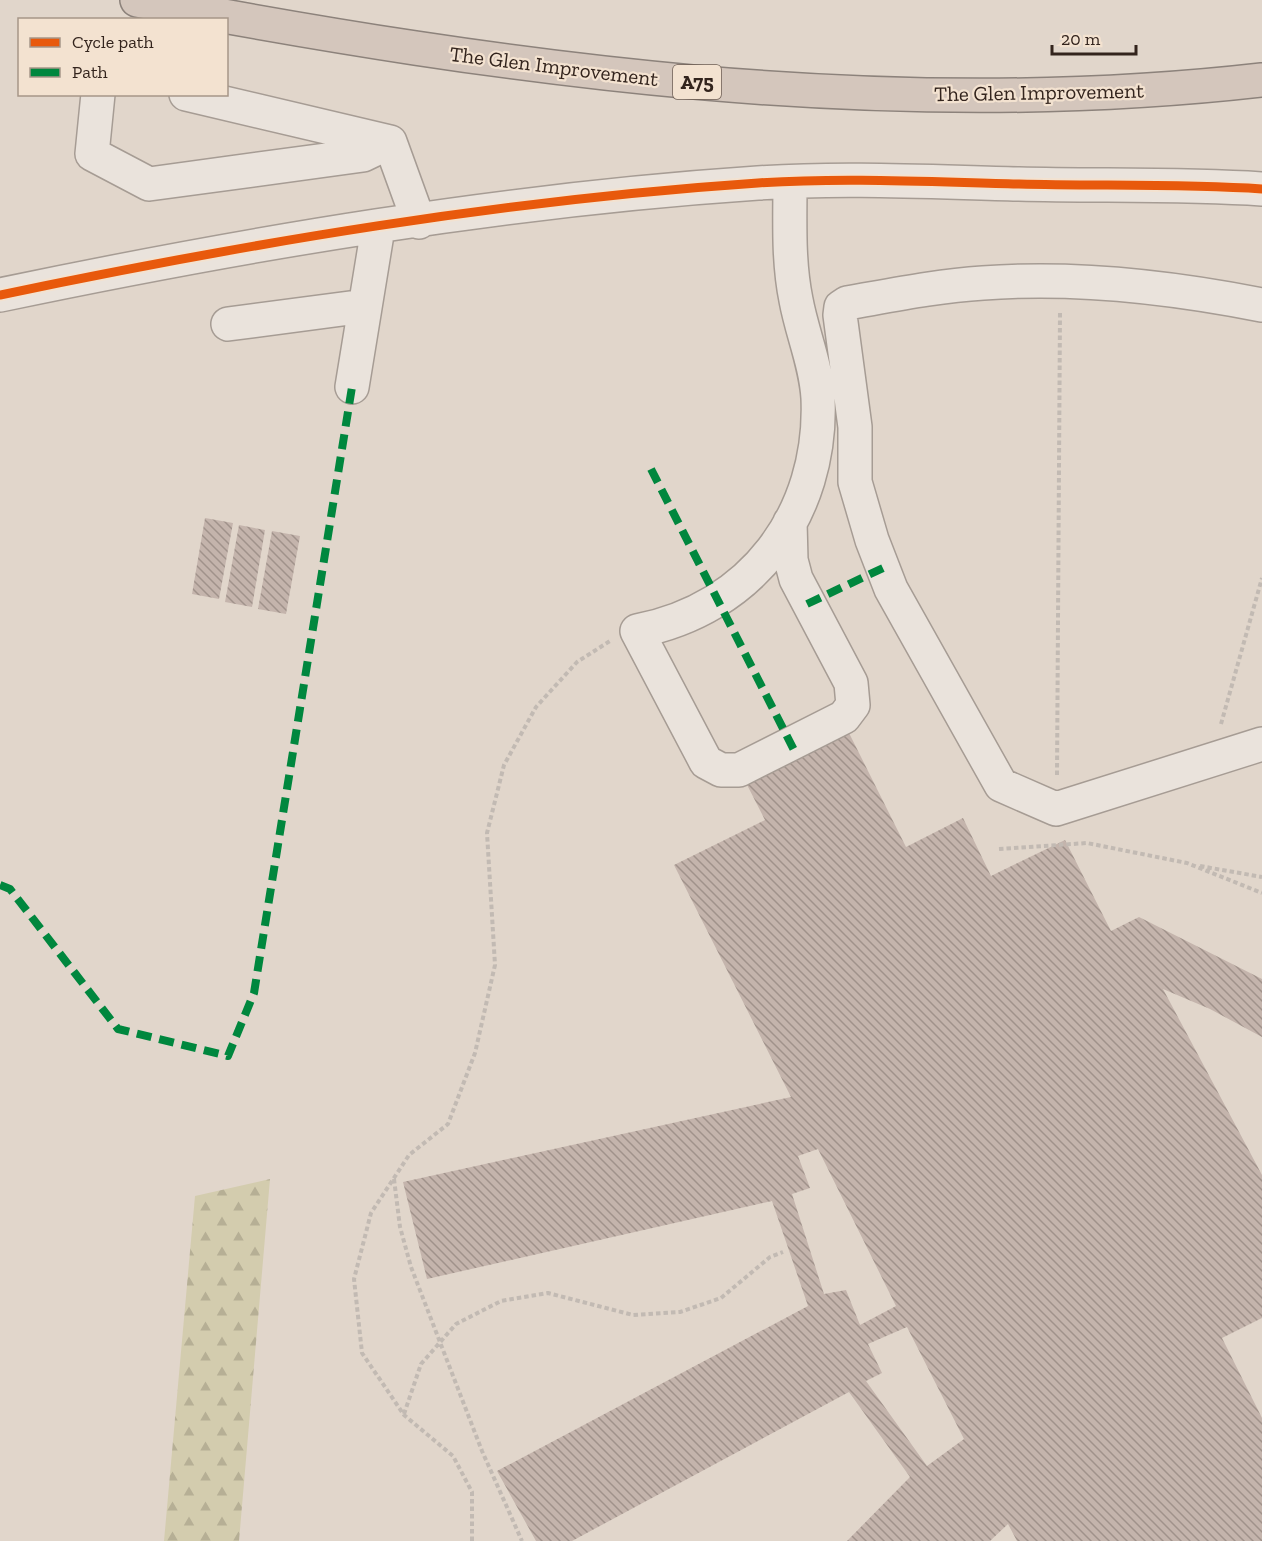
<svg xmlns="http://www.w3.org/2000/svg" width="1262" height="1541" viewBox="0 0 1262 1541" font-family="'Zilla Slab',serif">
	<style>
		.forest { fill: url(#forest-firs) }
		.building { fill: url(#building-back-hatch); fill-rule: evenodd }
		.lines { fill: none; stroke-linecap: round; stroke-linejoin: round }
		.minor-casing { stroke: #a69c94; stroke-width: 36 }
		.highway-casing { stroke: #8c827b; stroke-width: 36 }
		.path { stroke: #c2bab3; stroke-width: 4; stroke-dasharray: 4.5 3; stroke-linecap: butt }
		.minor { stroke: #eae3dc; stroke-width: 33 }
		.highway { stroke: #d4c6bc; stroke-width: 33 }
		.quiet { stroke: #00873e; stroke-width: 8; stroke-dasharray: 15 8; stroke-linecap: butt }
		.cycleway-casing { stroke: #f3e2d0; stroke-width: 13 }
		.cycleway { stroke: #e8590c; stroke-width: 9 }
		.labels { text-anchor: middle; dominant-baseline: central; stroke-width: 4.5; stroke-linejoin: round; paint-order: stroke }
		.shield { fill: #f3e2d0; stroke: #6d5d53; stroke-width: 1.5 }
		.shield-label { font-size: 20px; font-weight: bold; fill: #33241d }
		.street-label { font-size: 21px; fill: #33241d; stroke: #f3e2d0 }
	</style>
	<defs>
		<pattern id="forest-firs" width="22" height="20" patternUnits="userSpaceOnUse" patternTransform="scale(1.5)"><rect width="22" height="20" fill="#d3ccae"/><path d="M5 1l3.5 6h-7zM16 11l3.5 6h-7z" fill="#b6af95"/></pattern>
		<pattern id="building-back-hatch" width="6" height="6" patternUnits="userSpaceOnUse" patternTransform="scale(1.5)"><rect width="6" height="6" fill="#c4b4ac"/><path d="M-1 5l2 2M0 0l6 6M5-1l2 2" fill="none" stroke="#a0928b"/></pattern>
	</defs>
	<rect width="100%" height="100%" fill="#e1d6cb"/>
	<path class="forest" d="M270,1179L239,1541H164L195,1196Z"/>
	<path class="building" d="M205,518L233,523L219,599L192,594Z
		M239,525L265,530L252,607L225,602Z
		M272,531L300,536L286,614L258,609Z
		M845,725L906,847L963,818L991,876L1065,840L1111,931L1139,917L1262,979V1037L1210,1009L1163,989L1262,1175V1318L1222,1338L1262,1418V1541H1017L1008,1524L990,1541H847L910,1477L849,1392L572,1541H536L497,1471L808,1306L772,1201L427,1279L403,1182L791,1097L674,865L765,820L742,775ZM818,1149L896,1306L860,1325L846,1290L824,1294L792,1194L810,1188L798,1156ZM907,1327L964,1439L927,1466L866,1381L882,1373L868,1344Z"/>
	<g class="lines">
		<g class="minor-casing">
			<path id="minor" d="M98,94L92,154L149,184L363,155L390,142
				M186,94L390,142
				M390,142L419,222
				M790,182C790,221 788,261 796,300C802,333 816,364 818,398C823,514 752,609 637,631L706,762L721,770H739L844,717L853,705L851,683L796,579L791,560L790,522
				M0,295C249,243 504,200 758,183C844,177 933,182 1019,184C1100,186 1182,184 1262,189
				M1262,305C1171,287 1076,276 983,283C937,286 893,295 847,303L841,307L840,315L855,427V482L872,540L891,589L1001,785L1056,809L1262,744
				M228,324L365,306
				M352,387L378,228"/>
		</g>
		<g class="highway-casing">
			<path id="highway" d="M137,0C507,70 886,123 1262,80"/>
		</g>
		<path class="path" d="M1221,724L1262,578
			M1057,775L1060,312
			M999,849L1087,843L1187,863L1262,893
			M1200,866L1262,877
			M394,1179L400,1227L411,1267L482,1451L522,1541
			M404,1414L421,1364L456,1324L501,1301L548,1293L633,1315L680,1312L721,1298L770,1257L783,1252
			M472,1541V1492L453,1456L404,1415L362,1353L354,1279L371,1213L409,1155L448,1124L475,1053L495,965L487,833L504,765L536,707L577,662L610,641"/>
		<use href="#minor" class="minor"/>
		<use href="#highway" class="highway"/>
		<path class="quiet" d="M651,469L794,750
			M807,604L883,568
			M0,885L10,889L118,1029L228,1056L254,993L352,387"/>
		<g class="cycleway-casing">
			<path id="cycleway" d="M0,295C249,243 504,200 758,183C844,177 933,182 1019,184C1100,186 1182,184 1262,189"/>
		</g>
		<use href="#cycleway" class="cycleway"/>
	</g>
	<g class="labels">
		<rect class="shield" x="673" y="65" width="48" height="34" rx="4.5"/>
		<g class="shield-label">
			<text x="697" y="82">A75</text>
		</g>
		<g class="street-label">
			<text transform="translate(554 66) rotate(7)">The Glen Improvement</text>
			<text transform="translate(1039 92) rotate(-1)">The Glen Improvement</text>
		</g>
	</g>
	<rect x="18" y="18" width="210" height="78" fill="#f3e2d0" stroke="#a69688" stroke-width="1.5"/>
	<rect x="30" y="38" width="30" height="9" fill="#e8590c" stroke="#a69688" stroke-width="1.5"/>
	<text x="72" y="48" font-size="18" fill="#33241d">Cycle path</text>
	<rect x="30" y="68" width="30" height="9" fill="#00873e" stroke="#a69688" stroke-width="1.5"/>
	<text x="72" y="78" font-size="18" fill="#33241d">Path</text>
	<path d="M1052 45v9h84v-9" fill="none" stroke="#33241d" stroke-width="3"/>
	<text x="1061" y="45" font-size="18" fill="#33241d" stroke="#f3e2d0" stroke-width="4.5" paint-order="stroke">20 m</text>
</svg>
